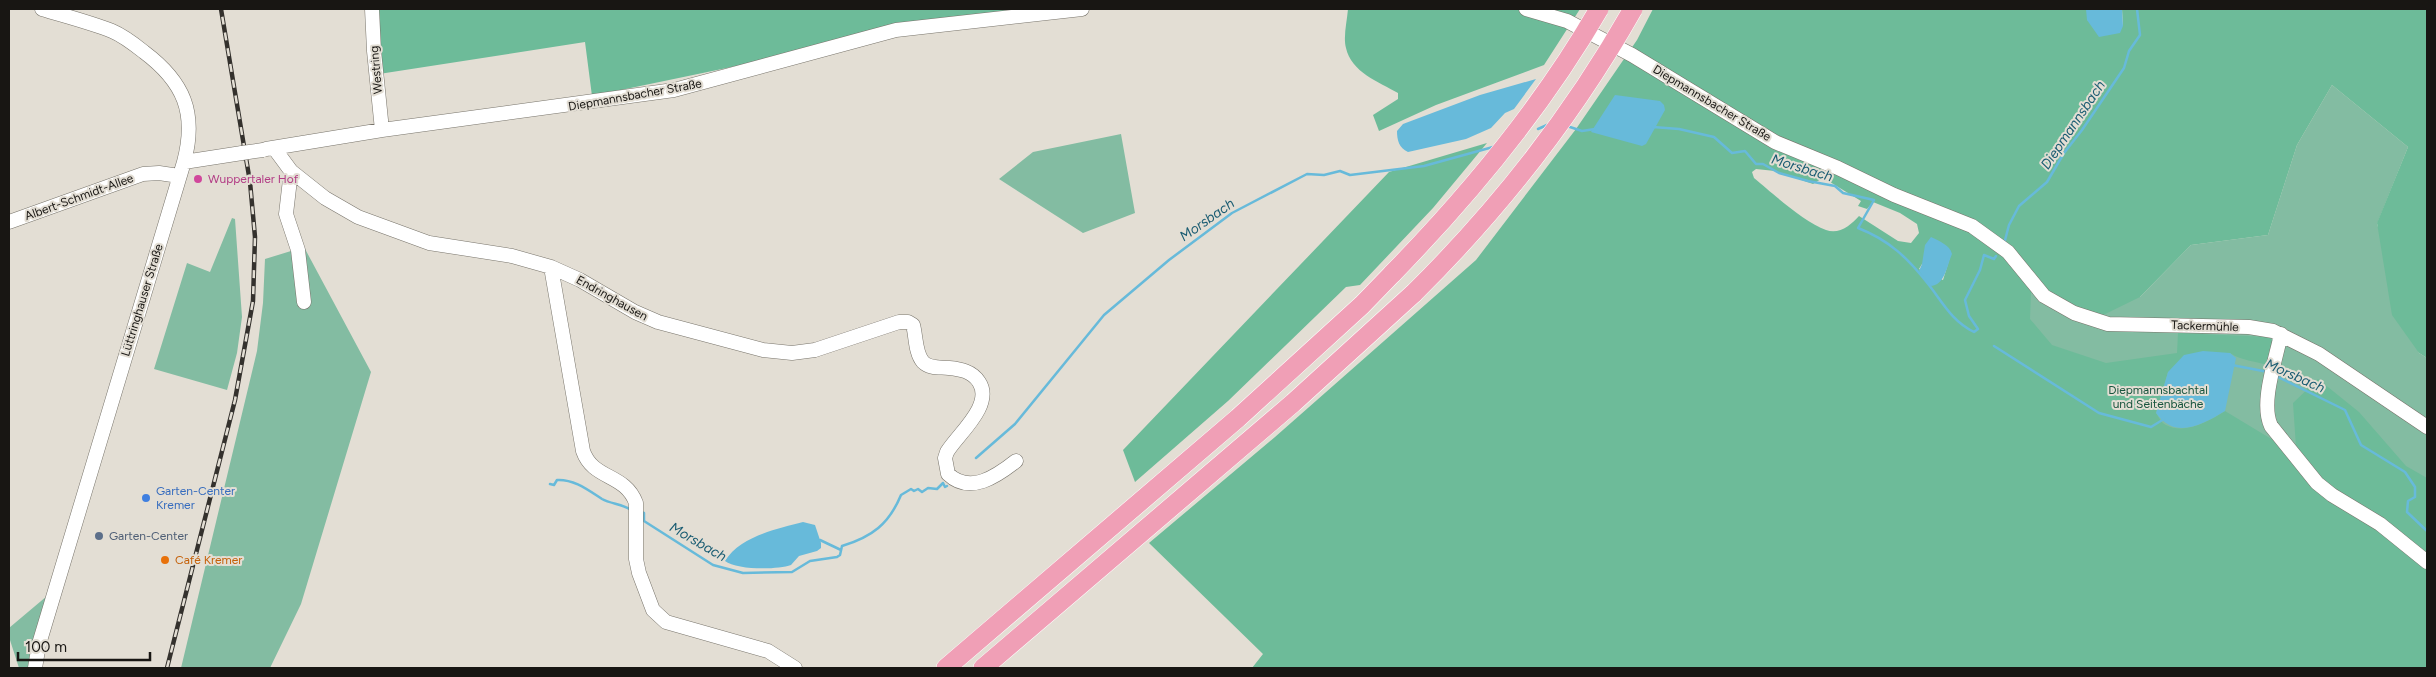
<svg xmlns="http://www.w3.org/2000/svg" width="2436" height="677" viewBox="0 0 2436 677" font-family="Figtree,sans-serif">
	<style>
		.green { fill: #83bca2 }
		.forest { fill: #6dbb99; fill-rule: evenodd }
		.water { fill: #67bada }
		.lines { fill: none; stroke-linecap: round; stroke-linejoin: round }
		.stream { stroke: #67bada; stroke-width: 2.5 }
		.minor-casing { stroke: #78746b; stroke-width: 15 }
		.highway-casing { stroke: #fff; stroke-width: 20 }
		.minor { stroke: #fff; stroke-width: 14 }
		.highway { stroke: #f09fb6; stroke-width: 19 }
		.rail-casing { stroke: #34312d; stroke-width: 4.5 }
		.rail { stroke: #e3ded4; stroke-width: 2.5; stroke-dasharray: 8; stroke-linecap: butt }
		.minor-bridge-casing { stroke: #78746b; stroke-width: 15; stroke-linecap: butt }
		.highway-bridge-casing { stroke: #fff; stroke-width: 20; stroke-linecap: butt }
		.minor-bridge { stroke: #fff; stroke-width: 14 }
		.highway-bridge { stroke: #f09fb6; stroke-width: 19 }
		.hotel-dot { fill: #d1479c; stroke: #e3ded4; stroke-width: 2 }
		.shop-dot { fill: #3f7fe0; stroke: #e3ded4; stroke-width: 2 }
		.service-dot { fill: #5c6f8a; stroke: #e3ded4; stroke-width: 2 }
		.food-dot { fill: #e8710a; stroke: #e3ded4; stroke-width: 2 }
		.labels { text-anchor: middle; dominant-baseline: central; stroke-width: 4; stroke-linejoin: round; paint-order: stroke }
		.street-label { font-size: 12px; fill: #181613; stroke: #e3ded4 }
		.hotel-label { font-size: 12px; fill: #b23c85; stroke: #e3ded4; text-anchor: start }
		.park-label { font-size: 12px; fill: #18553e; stroke: #e3ded4 }
		.shop-label { font-size: 12px; fill: #366cbe; stroke: #e3ded4; text-anchor: start }
		.service-label { font-size: 12px; fill: #4e5e75; stroke: #e3ded4; text-anchor: start }
		.food-label { font-size: 12px; fill: #c56008; stroke: #e3ded4; text-anchor: start }
		.water-label { font-size: 14px; font-style: italic; fill: #1a5c72; stroke: #e3ded4 }
	</style>
	<rect width="100%" height="100%" fill="#e3ded4"/>
	<path class="green" d="M2332,85L2408,147L2377,224L2419,353L2427,358V565L1990,333L2030,292L2140,297L2191,245L2268,235L2297,145Z
		M1121,134L1135,213L1083,233L999,179L1033,152Z
		M232,218L235,219L242,317L237,353L227,390L154,369L187,263L210,272Z
		M304,247L371,372L301,604L270,668H181L257,351L263,303L265,259Z
		M47,596L30,668H19L9,637V628Z"/>
	<path class="forest" d="M375,9H1058L779,57L592,96L585,42L379,74Z
		M1348,9H1580L1544,65L1436,105L1379,131L1373,115L1398,99V93C1379,82 1351,72 1346,48C1343,37 1347,21 1348,9Z
		M1653,9H2087V20L2123,26L2122,9H2427V358L2419,353L2392,315L2377,223L2408,147L2332,85L2297,145L2268,235L2191,245L2140,297L2093,320L2042,291L2031,292L2030,319L2052,345L2106,363L2177,353L2178,333L2268,337L2275,342L2270,366C2256,361 2242,361 2230,353L2168,372L2156,413C2159,417 2161,423 2166,425C2185,435 2209,421 2225,411L2273,440L2296,447L2293,403L2318,379L2359,412L2406,466L2427,478V668H1252L1263,654L1149,543L1275,437L1476,260L1576,129L1637,40ZM1756,169L1775,171L1813,184L1821,179L1830,182L1861,201L1858,206L1867,209L1873,202L1900,213L1917,224L1919,233L1911,243L1898,241L1859,216C1851,225 1839,235 1826,230C1804,222 1772,193 1754,178L1752,172ZM1951,254L1943,280L1919,269L1922,264Z
		M1487,143L1433,208L1360,285L1346,287L1228,401L1135,482L1123,450L1389,172Z"/>
	<path class="water" d="M2086,9H2122L2123,26L2120,33L2099,37L2087,20Z
		M1536,79L1514,109L1505,113L1491,128L1466,139L1408,152C1399,148 1397,140 1397,131L1403,124L1480,95Z
		M1615,95L1660,101L1664,105L1665,110L1646,144L1642,146L1591,132Z
		M1931,237C1939,241 1950,245 1952,254C1947,265 1945,286 1930,286L1919,271L1922,264L1925,245Z
		M2203,351L2230,353L2236,358L2225,411C2202,425 2175,440 2156,413L2168,372L2184,355Z
		M803,522L815,525L821,543V548L817,551L799,556L791,565C777,570 736,570 725,561C740,536 777,529 803,522Z"/>
	<g class="lines">
		<path class="stream" d="M1567,126L1582,131L1595,129
			M1653,127L1679,129L1714,137L1732,153L1745,151L1756,164H1763L1779,173L1808,181L1835,186L1843,193L1874,200L1858,228C1889,240 1908,258 1929,285C1943,303 1952,321 1974,332L1978,329
			M1538,129L1547,125
			M2004,244L2009,225L2019,206L2047,182L2064,153L2082,130L2124,68L2129,51L2140,35L2137,9
			M1978,329L1969,316L1965,300L1980,270L1984,255L1994,259L1996,256
			M1994,346L2099,413L2151,427L2164,419
			M2232,365L2268,372
			M2276,376L2345,410L2361,445L2405,472L2415,487V497L2408,501L2407,512L2427,531
			M976,458L1015,424L1104,315L1169,260L1232,213L1307,174L1324,175L1340,171L1350,175L1424,166L1493,147
			M550,484L554,485L557,480C574,479 588,490 602,499C611,504 623,504 631,510
			M641,512L644,513V521L713,565L743,573L792,572L810,561L837,557L840,555L842,546C872,537 889,524 901,495L911,489L914,491L918,489L922,492L928,488L937,489L943,483L945,487L947,486
			M820,540L841,550"/>
		<g class="minor-casing">
			<path id="minor" d="M372,9L374,51L382,130
				M1526,9L1567,21L1632,55L1775,142L1838,168L1894,195L1972,226L2008,252L2044,296L2074,313L2108,324L2249,327L2273,331L2319,354L2427,427
				M274,148L291,171L325,198L358,217L429,243L512,256L551,267L580,280L635,312L658,322L763,350L792,353L815,350L899,322H908L913,325C916,335 915,353 923,362C930,369 940,367 949,368C960,369 972,371 979,382C994,405 958,434 947,452L945,458L948,474C970,495 997,476 1016,461
				M266,149L382,130L674,90L896,30L1082,9
				M184,162L242,153
				M291,171L286,214L298,250L304,302
				M9,222L143,174L159,173L179,176
				M551,267L583,451C593,480 625,473 636,503V559L639,573L653,610L666,622L768,651L795,668
				M2281,334C2276,359 2260,403 2271,426L2317,483L2332,495L2380,524L2427,562
				M35,668L39,644L184,162C197,113 184,82 144,52C134,44 124,36 112,31C89,22 65,16 42,9"/>
		</g>
		<g class="highway-casing">
			<path id="highway" d="M946,668L1238,418L1362,305L1393,273
				M983,668L1293,403L1414,293"/>
		</g>
		<use href="#minor" class="minor"/>
		<use href="#highway" class="highway"/>
		<g class="rail-casing">
			<path id="rail" d="M167,668L235,400L253,301L255,237L250,182L221,9"/>
		</g>
		<use href="#rail" class="rail"/>
		<g class="minor-bridge-casing">
			<path id="minor-bridge" d="M242,153L263,150"/>
		</g>
		<g class="highway-bridge-casing">
			<path id="highway-bridge" d="M1393,273C1471,193 1543,106 1599,9
				M1414,293C1500,208 1573,115 1633,9"/>
		</g>
		<use href="#minor-bridge" class="minor-bridge"/>
		<use href="#highway-bridge" class="highway-bridge"/>
	</g>
	<circle class="hotel-dot" cx="198" cy="179" r="5"/>
	<circle class="shop-dot" cx="146" cy="498" r="5"/>
	<circle class="service-dot" cx="99" cy="536" r="5"/>
	<circle class="food-dot" cx="165" cy="560" r="5"/>
	<g class="labels">
		<g class="street-label">
			<text transform="translate(376 70) rotate(-95)">Westring</text>
			<text transform="translate(635 95) rotate(-10)">Diepmannsbacher Straße</text>
			<text transform="translate(1712 103) rotate(31)">Diepmannsbacher Straße</text>
			<text transform="translate(79 197) rotate(-20)">Albert-Schmidt-Allee</text>
			<text transform="translate(612 298) rotate(29)">Endringhausen</text>
			<text transform="translate(142 300) rotate(-73)">Lüttringhauser Straße</text>
			<text transform="translate(2205 326) rotate(2)">Tackermühle</text>
		</g>
		<g class="hotel-label">
			<text x="208" y="179">Wuppertaler Hof</text>
		</g>
		<g class="park-label">
			<text x="2158" y="390">Diepmannsbachtal<tspan x="2158" dy="14">und Seitenbäche</tspan></text>
		</g>
		<g class="shop-label">
			<text x="156" y="491">Garten-Center<tspan x="156" dy="14">Kremer</tspan></text>
		</g>
		<g class="service-label">
			<text x="109" y="536">Garten-Center</text>
		</g>
		<g class="food-label">
			<text x="175" y="560">Café Kremer</text>
		</g>
		<g class="water-label">
			<text transform="translate(2073 125) rotate(-56)">Diepmannsbach</text>
			<text transform="translate(1802 168) rotate(17)">Morsbach</text>
			<text transform="translate(1207 220) rotate(-35)">Morsbach</text>
			<text transform="translate(2295 376) rotate(24)">Morsbach</text>
			<text transform="translate(698 542) rotate(30)">Morsbach</text>
		</g>
	</g>
	<rect width="2436" height="677" fill="none" stroke="#181613" stroke-width="20"/>
	<path d="M18 652v8h132v-8" fill="none" stroke="#181613" stroke-width="2.5"/>
	<text x="25" y="652" font-size="15" fill="#181613" stroke="#e3ded4" stroke-width="4" paint-order="stroke">100 m</text>
</svg>
